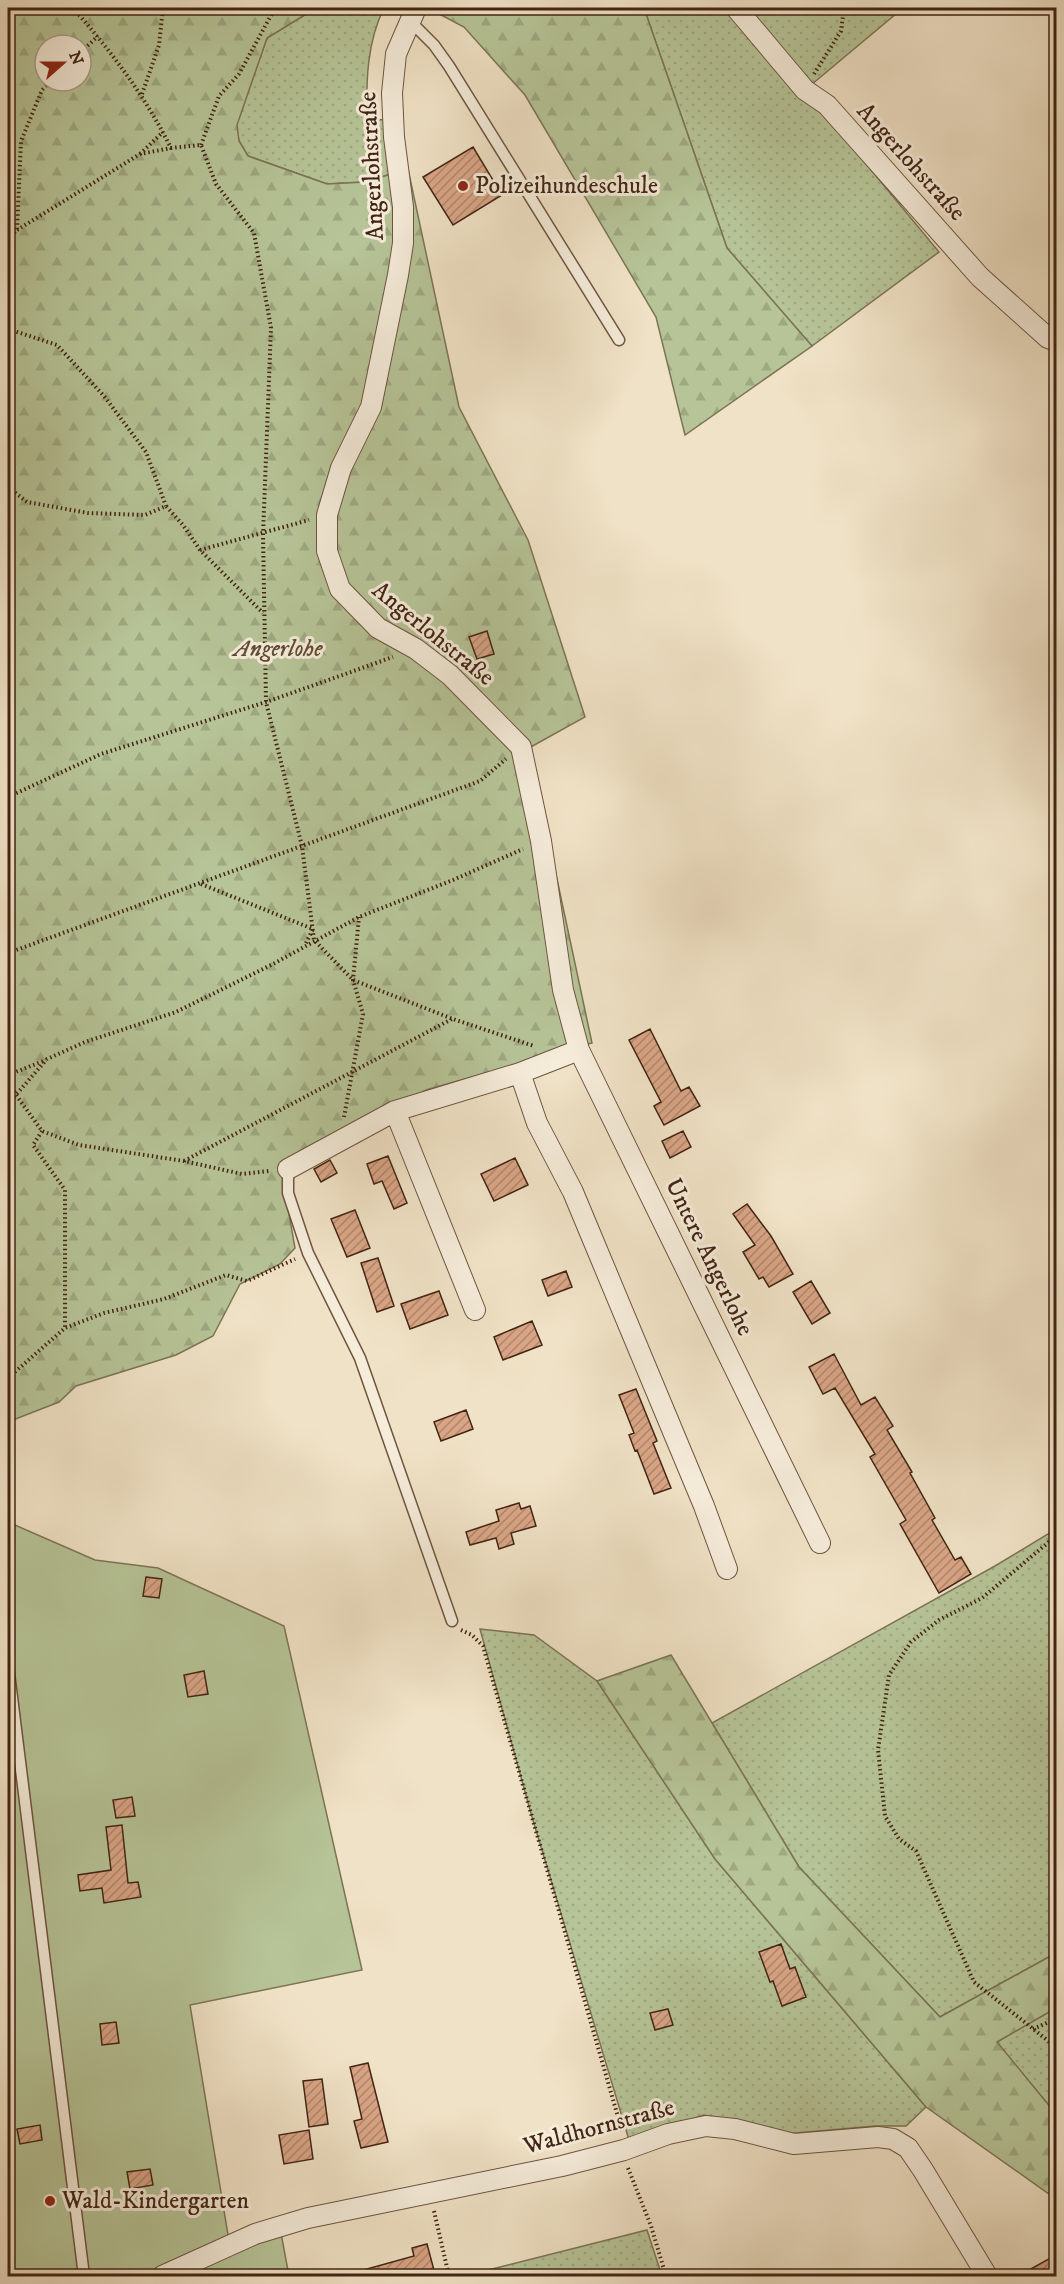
<svg xmlns="http://www.w3.org/2000/svg" width="1064" height="2284" viewBox="0 0 1064 2284" font-family="'IM FELL DW Pica',serif">
	<style>
		.grass { fill: url(#grass-dots); stroke: #7c7455; stroke-width: 1.5 }
		.forest { fill: url(#forest-firs); stroke: #7c7455; stroke-width: 1.5; fill-rule: evenodd }
		.garden { fill: #b6c497; stroke: #7c7455; stroke-width: 1.5 }
		.building { fill: url(#building-hatch); stroke: #422413; stroke-width: 1.5 }
		.lines { fill: none; stroke-linecap: round; stroke-linejoin: round }
		.lane-casing { stroke: #6e5440; stroke-width: 13 }
		.street-casing { stroke: #6e5440; stroke-width: 22 }
		.path { stroke: #422413; stroke-width: 4; stroke-dasharray: 1.5 3; stroke-linecap: butt }
		.lane { stroke: #f5ecda; stroke-width: 10 }
		.street { stroke: #f5ecda; stroke-width: 20 }
		.poi-dot { fill: #8f2418; stroke: #f5ecda; stroke-width: 2 }
		.labels { text-anchor: middle; dominant-baseline: central; stroke-width: 6; stroke-linejoin: round; paint-order: stroke }
		.street-label { font-size: 24px; fill: #422413; stroke: #f5ecda }
		.poi-label { font-size: 24px; fill: #422413; stroke: #f5ecda; text-anchor: start }
		.park-label { font-size: 24px; font-style: italic; fill: #5f4c34; stroke: #f5ecda }
	</style>
	<defs>
		<pattern id="grass-dots" width="8" height="8" patternUnits="userSpaceOnUse" patternTransform="scale(1.5)"><rect width="8" height="8" fill="#b6c497"/><path d="M2 2h.1M6 6h.1" fill="none" stroke="#9ea881" stroke-width="1.8" stroke-linecap="round"/></pattern>
		<pattern id="forest-firs" width="22" height="20" patternUnits="userSpaceOnUse" patternTransform="scale(1.5)"><rect width="22" height="20" fill="#b6c497"/><path d="M5 1l3.5 6h-7zM16 11l3.5 6h-7z" fill="#9ea881"/></pattern>
		<pattern id="building-hatch" width="6" height="6" patternUnits="userSpaceOnUse" patternTransform="scale(1.5)"><rect width="6" height="6" fill="#d9a586"/><path d="M-1 1l2-2M0 6l6-6M5 7l2-2" fill="none" stroke="#b2866c"/></pattern>
	</defs>
	<rect width="100%" height="100%" fill="#f0e2c6"/>
	<filter id="stains"><feTurbulence type="fractalNoise" baseFrequency=".00333" numOctaves="4"/><feColorMatrix values="0 0 0 0 .2 0 0 0 0 .09 0 0 0 0 .02 0 0 0 .5 -.17"/></filter>
	<radialGradient id="worn" r=".72"><stop offset=".6" stop-color="#630" stop-opacity="0"/><stop offset="1" stop-color="#630" stop-opacity=".3"/></radialGradient>
	<path class="grass" d="M316,8H384C367,42 366,81 367,119L386,120L394,173L365,182L327,184L248,156L239,141L236,125L267,38Z
		M644,8H903L805,90L939,252L812,346L727,248Z
		M1056,1529V1953L940,2017L799,1867L712,1723L995,1566Z
		M480,1629L534,1635L597,1681L715,1859L926,2107L906,2126H875L784,2134L764,2127L704,2115L629,2140L532,1817Z
		M1056,2008V2114L996,2042Z
		M647,2230L662,2276H464Z"/>
	<path class="forest" d="M8,8H316L267,38L237,125L239,141L248,156L327,184L365,182L408,169L459,407L528,540L585,717L529,748L592,1043L426,1090L281,1169L295,1248L280,1264L240,1284L213,1336L176,1355L76,1386L59,1402L8,1422ZM45,45H81V81H45Z
		M428,8H644L727,248L812,346L685,435L656,317L525,95L464,27Z
		M671,1655L799,1867L940,2017L1056,1953V2008L997,2042L1056,2114V2199L926,2107L715,1859L597,1681Z"/>
	<path class="garden" d="M8,1522L95,1560L158,1568L284,1626L362,1970L190,2005L231,2253L281,2233L289,2276H8Z"/>
	<path class="building" d="M473,147L502,195L453,225L423,177Z
		M487,631L494,654L477,659L469,637Z
		M650,1029L681,1091L689,1087L700,1106L664,1125L654,1106L661,1102L629,1040Z
		M683,1131L691,1147L670,1158L662,1141Z
		M388,1156L407,1203L394,1209L382,1181L374,1184L367,1164Z
		M515,1158L528,1185L494,1201L481,1174Z
		M330,1160L337,1173L321,1182L314,1169Z
		M747,1204L771,1236L793,1274L769,1287L763,1277L759,1279L743,1252L755,1245L733,1214Z
		M355,1210L370,1248L347,1257L331,1219Z
		M378,1258L394,1306L377,1312L361,1263Z
		M566,1271L572,1287L548,1296L542,1280Z
		M811,1281L830,1313L812,1324L793,1292Z
		M439,1291L448,1315L410,1329L401,1304Z
		M532,1321L542,1345L503,1360L494,1337Z
		M834,1354L861,1405L875,1397L893,1426L887,1430L912,1472L910,1473L935,1518L932,1520L955,1560L961,1557L971,1574L939,1593L900,1524L906,1520L870,1457L875,1454L835,1388L823,1394L809,1367Z
		M636,1389L657,1441L653,1443L671,1488L654,1494L637,1450L635,1451L629,1435L634,1433L619,1395Z
		M466,1410L473,1429L441,1441L434,1422Z
		M519,1503L521,1509L530,1506L536,1526L511,1533L514,1544L499,1549L496,1538L470,1545L466,1532L499,1521L496,1510Z
		M146,1577L162,1579L159,1598L143,1596Z
		M204,1671L208,1694L188,1697L184,1675Z
		M132,1797L135,1816L116,1818L113,1800Z
		M122,1825L128,1883L138,1882L141,1897L104,1903L102,1888L80,1891L78,1875L111,1870L106,1827Z
		M781,1944L790,1969L795,1967L806,1997L782,2006L773,1981L770,1982L759,1952Z
		M668,2009L673,2025L655,2030L650,2013Z
		M116,2022L119,2043L102,2045L100,2024Z
		M368,2063L388,2142L361,2148L354,2121L362,2119L350,2067Z
		M322,2079L328,2124L309,2127L303,2081Z
		M40,2125L42,2140L20,2144L17,2129Z
		M309,2130L313,2159L284,2164L279,2135Z
		M150,2169L153,2185L130,2189L127,2172Z
		M427,2244L435,2274L424,2277H357L356,2272L414,2256L412,2248Z
		M1056,2255V2277H1016Z"/>
	<g class="lines">
		<g class="lane-casing">
			<path id="lane" d="M410,21L434,45L449,66L619,340
				M288,1169V1193L308,1253L360,1358L452,1621
				M8,1665L84,2276"/>
		</g>
		<g class="street-casing">
			<path id="street" d="M416,8L396,54L392,93L394,137L403,207V243L398,275L371,407L341,468L327,515V551L340,589L378,628L416,649L450,675L521,747L541,841L563,990L579,1050L820,1543
				M736,8L805,90L827,105L980,277L1048,338L1056,341
				M520,1073L537,1123L573,1192L704,1506L727,1569
				M395,1111L475,1310
				M288,1169L395,1111L520,1073L579,1050
				M162,2276L255,2234L308,2218L562,2166L624,2150L668,2134L706,2126L735,2129L794,2144L878,2137L893,2139L908,2148L923,2170L987,2276"/>
		</g>
		<path class="path" d="M73,8C111,51 145,96 171,148L201,145L216,184L254,233L271,328L263,535L266,702L302,846L314,940L353,980L453,1019L534,1046
			M81,52L98,36
			M814,74L841,31L844,8
			M142,94L159,45L163,8
			M201,145L219,96L239,74L275,8
			M140,154L163,132
			M17,230L140,154L171,148
			M8,239L17,230L21,141L42,90L51,81
			M8,329L57,345L104,396L146,452L166,506
			M8,487L27,502L88,513L145,515L166,506L183,525L200,550L263,613
			M200,550L309,520
			M8,797L101,754L266,702L393,657
			M201,884L313,929L305,945
			M8,953L480,781L506,759
			M8,1075L46,1060
			M8,1079L16,1095L42,1131L79,1145L184,1161L242,1174L269,1171
			M8,1104L47,1059L85,1042L176,1012L273,964L359,917L453,880L523,849
			M344,1117L363,1014L353,980L359,917
			M42,1131L33,1145L65,1190V1328
			M184,1161L452,1019
			M8,1378L65,1328L104,1313L164,1299L226,1275L247,1281L295,1259
			M1056,1536L982,1598L939,1620L911,1642L889,1675L878,1750L885,1816L899,1839L916,1851L974,1982L1056,2047
			M461,1630L472,1635L483,1646L622,2131
			M1033,2029L1056,2019
			M628,2168L651,2226L666,2276
			M434,2211L449,2276"/>
		<use href="#lane" class="lane"/>
		<use href="#street" class="street"/>
	</g>
	<g class="poi-dot">
		<circle cx="463" cy="186" r="6"/>
		<circle cx="50" cy="2201" r="6"/>
	</g>
	<g class="labels">
		<g class="street-label">
			<text transform="translate(911 162) rotate(48)">Angerlohstraße</text>
			<text transform="translate(372 166) rotate(-93)">Angerlohstraße</text>
			<text transform="translate(433 634) rotate(39)">Angerlohstraße</text>
			<text transform="translate(709 1257) rotate(64)">Untere Angerlohe</text>
			<text transform="translate(599 2127) rotate(-15)">Waldhornstraße</text>
		</g>
		<g class="poi-label">
			<text x="475" y="186">Polizeihundeschule</text>
			<text x="62" y="2201">Wald-Kindergarten</text>
		</g>
		<g class="park-label">
			<text x="278" y="649">Angerlohe</text>
		</g>
	</g>
	<rect width="1064" height="2284" fill="none" stroke="#f0e2c6" stroke-width="30"/>
	<rect x="9" y="9" width="1046" height="2266" fill="none" stroke="#422413" stroke-width="3"/>
	<rect x="15" y="15" width="1034" height="2254" fill="none" stroke="#422413" stroke-width="1.5"/>
	<g transform="translate(63 63) rotate(69)"><circle r="28" fill="#f5ecda" stroke="#ad9c8a" stroke-width="1.5"/>
	<path d="M0-4.5L10 22L0 15L-10 22Z" fill="#8f2418"/>
	<text y="-9" font-size="16" font-weight="bold" text-anchor="middle" fill="#422413">N</text>
	</g>
	<rect width="100%" height="100%" filter="url(#stains)"/>
	<rect width="100%" height="100%" fill="url(#worn)"/>
</svg>
